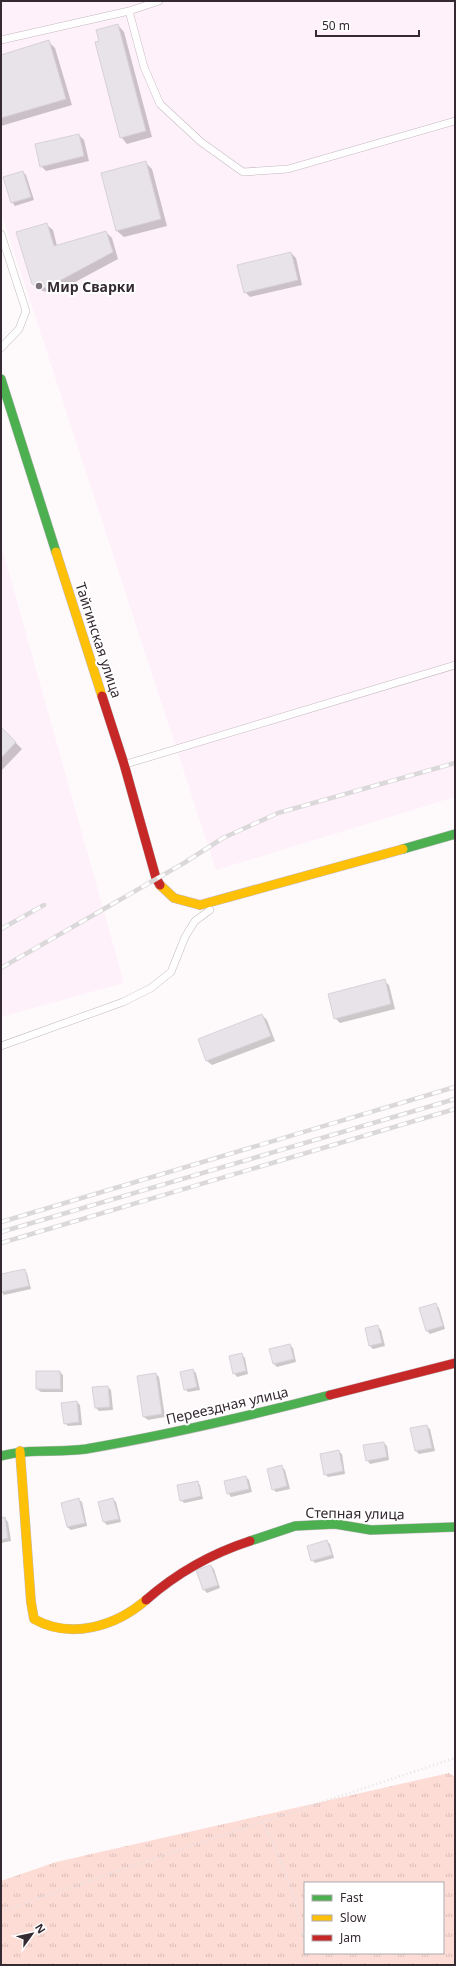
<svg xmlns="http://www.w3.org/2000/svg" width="456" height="1966" viewBox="0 0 456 1966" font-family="'Noto Sans',sans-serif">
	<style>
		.built { fill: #fff1fa }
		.grass { fill: url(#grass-tufts); fill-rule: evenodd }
		.shadow { fill: #0003 }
		.building { fill: #e8e3e9; stroke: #d7d2d8 }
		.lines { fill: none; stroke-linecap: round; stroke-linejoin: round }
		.lane-casing { stroke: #c2babf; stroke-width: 8 }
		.fast-casing { stroke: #c2babf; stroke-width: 10 }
		.slow-casing { stroke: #c2babf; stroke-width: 10 }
		.jam-casing { stroke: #c2babf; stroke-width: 10 }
		.path { stroke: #e4e2e3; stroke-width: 2.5; stroke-dasharray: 1 3; stroke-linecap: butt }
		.lane { stroke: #fffeff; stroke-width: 7 }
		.fast { stroke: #4caf50; stroke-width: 9 }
		.slow { stroke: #ffc107; stroke-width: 9 }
		.jam { stroke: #c62828; stroke-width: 9 }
		.rail-casing { stroke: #dad8d9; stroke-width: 4.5 }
		.rail { stroke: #fff; stroke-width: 3; stroke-dasharray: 9; stroke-linecap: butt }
		.poi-dot { fill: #7b7379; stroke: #fff; stroke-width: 1.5 }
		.labels { text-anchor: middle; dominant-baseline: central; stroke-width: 4; stroke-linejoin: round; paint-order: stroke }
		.poi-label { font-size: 14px; font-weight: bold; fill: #352a32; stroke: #fff; text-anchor: start }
		.street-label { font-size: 14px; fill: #352a32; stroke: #fff }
	</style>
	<defs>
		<pattern id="grass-tufts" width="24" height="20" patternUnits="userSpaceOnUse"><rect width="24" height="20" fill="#fddcd6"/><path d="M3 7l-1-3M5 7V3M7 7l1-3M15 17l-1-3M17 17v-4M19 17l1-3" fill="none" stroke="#d9bdb8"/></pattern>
	</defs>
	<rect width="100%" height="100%" fill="#fefafc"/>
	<path class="built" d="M1,1H455V797L216,870L1,212Z
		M1,544L124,983L1,1017Z"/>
	<path class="grass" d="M449,1773L455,1777V1965H1V1881L56,1862ZM305,1883H443V1953H305Z"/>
	<path class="shadow" d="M118,25L124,32L152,137L127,144L121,137L100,42Z
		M48,41L55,48L72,105L1,126V56Z
		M79,135L84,140L89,161L46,171L41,166Z
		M145,162L152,169L167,226L124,237L117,231L102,174Z
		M23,172L26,175L34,200L15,206L12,202Z
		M46,224L53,230L57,246L106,232L112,238L118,259L53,294L40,290L33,284Z
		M291,253L296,258L302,285L250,297L245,292Z
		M1,728L22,749L1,771Z
		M384,981L389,985L395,1009L340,1023L335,1018Z
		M262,1015L267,1020L275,1041L212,1065L207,1061Z
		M24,1270L27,1273L31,1289L4,1295L1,1291V1275Z
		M435,1304L439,1308L445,1329L430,1334L427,1331Z
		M378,1327L381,1330L385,1346L373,1349L370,1346Z
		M290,1345L293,1348L296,1362L277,1367L274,1364Z
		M242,1355L245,1358L248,1374L237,1377L234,1373Z
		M193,1370L196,1373L200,1390L188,1392L185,1389Z
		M60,1372L63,1375V1392H41L37,1389Z
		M156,1374L159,1377L165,1417L148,1420L144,1417L138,1376Z
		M108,1387L111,1390L113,1410L99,1411L96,1408L94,1388Z
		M77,1402L80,1405L82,1425L68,1426L65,1423Z
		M427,1426L430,1429L435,1451L419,1454L416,1451L411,1429Z
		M384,1443L387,1446L389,1460L370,1464L367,1460Z
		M338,1451L342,1454L345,1474L328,1477L325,1474Z
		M282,1467L285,1470L290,1489L276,1492L273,1489Z
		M246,1477L249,1480L252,1492L231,1497L228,1493Z
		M197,1482L200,1485L203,1499L184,1503L181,1500Z
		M78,1499L82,1502L87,1526L71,1530L67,1527Z
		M113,1499L116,1502L121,1522L107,1525L104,1522L99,1502Z
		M5,1518L8,1522L11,1541L1,1543V1519Z
		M327,1541L330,1544L334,1558L315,1563L312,1560Z
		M211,1566L214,1569L220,1588L207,1593L204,1590L197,1571Z"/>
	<path class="building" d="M118,24L146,131L120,138L95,42L99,41L96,30Z
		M49,40L66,99L1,118V55Z
		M79,134L84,156L40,167L35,144Z
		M146,161L161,219L116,231L101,173Z
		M23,171L31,197L11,203L3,177Z
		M47,223L54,246L106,231L113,252L46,288L32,284L16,232Z
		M291,252L298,280L244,293L237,265Z
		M1,727L16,742L1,758Z
		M385,979L391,1004L334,1019L328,994Z
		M262,1014L271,1036L206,1061L198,1039Z
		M25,1269L29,1286L1,1292V1274Z
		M436,1303L443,1326L426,1331L419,1308Z
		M378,1325L382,1343L369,1346L365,1328Z
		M290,1344L294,1359L273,1364L269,1349Z
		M242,1353L246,1371L233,1374L229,1356Z
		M193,1369L197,1387L184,1390L180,1372Z
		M36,1371H60L61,1389H36Z
		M156,1373L162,1414L143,1417L137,1376Z
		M108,1386L110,1407L95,1408L92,1387Z
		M77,1401L79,1422L64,1424L61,1403Z
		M427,1425L432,1448L415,1451L410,1428Z
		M384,1442L387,1457L366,1461L363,1445Z
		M339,1450L343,1471L324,1475L320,1454Z
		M282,1465L287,1486L272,1490L267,1469Z
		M246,1476L249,1489L227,1494L224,1481Z
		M198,1481L201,1496L180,1501L177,1485Z
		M79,1498L85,1523L67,1527L61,1503Z
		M113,1498L119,1519L103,1522L98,1502Z
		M5,1517L8,1538L1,1540V1518Z
		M327,1540L332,1555L311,1561L307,1546Z
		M211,1565L218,1585L203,1590L196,1570Z"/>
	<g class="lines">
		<g class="lane-casing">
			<path id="lane" d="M129,11L144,67L160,104L201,142L243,172L288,169L455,121
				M1,40L129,11L159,1
				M1,234L26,311L19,329L1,348
				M126,764L455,665
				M1,1046L123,1002L151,988L171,972L185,937L195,921L210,910"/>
		</g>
		<g class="fast-casing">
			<path id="fast" d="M1,379L56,552
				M403,849L455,834
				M1,1456C31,1448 57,1453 86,1449C168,1435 249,1416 330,1395
				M250,1541L295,1526L335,1524L371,1530L455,1527"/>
		</g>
		<g class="slow-casing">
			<path id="slow" d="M56,552L102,696
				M160,885L174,898L200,905L403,849
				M20,1451L31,1602L34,1619C71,1640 116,1626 146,1600"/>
		</g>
		<g class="jam-casing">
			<path id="jam" d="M102,696L124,764L156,878L160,885
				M330,1395L455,1363
				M146,1600C178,1572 210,1554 250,1541"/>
		</g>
		<path class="path" d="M263,1822L274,1845L295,1899L305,1948
			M1,1911L238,1830L455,1758
			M304,1965L306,1953"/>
		<use href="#lane" class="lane"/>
		<use href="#fast" class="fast"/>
		<use href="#slow" class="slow"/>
		<use href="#jam" class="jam"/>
		<g class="rail-casing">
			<path id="rail" d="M1,929L44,905
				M1,968L184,863L223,838L278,813L455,763
				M1,1222L455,1087
				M1,1232L455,1099
				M1,1243L455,1109"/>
		</g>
		<use href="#rail" class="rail"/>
	</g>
	<circle class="poi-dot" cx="39" cy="286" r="4"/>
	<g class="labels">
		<g class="poi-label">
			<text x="47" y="286">Мир Сварки</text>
		</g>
		<g class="street-label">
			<text transform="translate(99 640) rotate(72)">Тайгинская улица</text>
			<text transform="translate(227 1405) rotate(-13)">Переездная улица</text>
			<text transform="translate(355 1513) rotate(1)">Степная улица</text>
		</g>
	</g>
	<rect width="456" height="1966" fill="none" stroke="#352a32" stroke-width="4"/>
	<rect x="304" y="1882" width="140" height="72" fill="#ffffff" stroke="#aeaaad"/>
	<rect x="312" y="1895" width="20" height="6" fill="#4caf50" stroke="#aeaaad"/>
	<text x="340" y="1902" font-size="12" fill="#352a32">Fast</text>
	<rect x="312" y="1915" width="20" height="6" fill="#ffc107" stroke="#aeaaad"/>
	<text x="340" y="1922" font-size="12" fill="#352a32">Slow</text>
	<rect x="312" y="1935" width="20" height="6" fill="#c62828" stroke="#aeaaad"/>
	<text x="340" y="1942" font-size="12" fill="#352a32">Jam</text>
	<g transform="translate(32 1934) rotate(57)" stroke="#ffffff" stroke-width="3" paint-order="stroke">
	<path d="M0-3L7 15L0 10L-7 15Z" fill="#352a32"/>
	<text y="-6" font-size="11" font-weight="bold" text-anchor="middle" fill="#352a32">N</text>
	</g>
	<path d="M316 30v6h103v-6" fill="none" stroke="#352a32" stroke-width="2"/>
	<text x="322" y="30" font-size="12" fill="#352a32" stroke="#ffffff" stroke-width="3" paint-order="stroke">50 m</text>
</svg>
